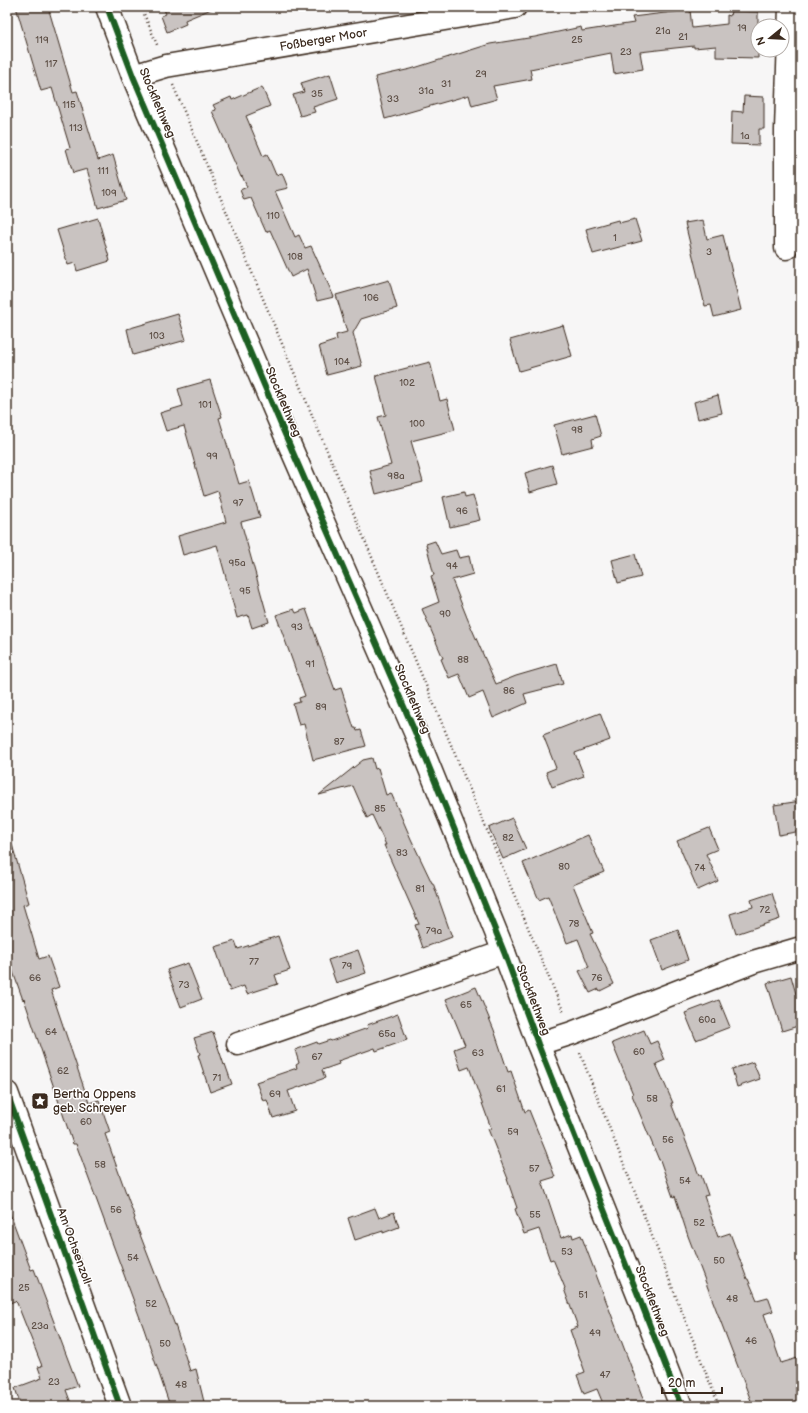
<svg xmlns="http://www.w3.org/2000/svg" width="808" height="1413" viewBox="0 0 808 1413" font-family="'Balsamiq Sans',sans-serif">
	<style>
		.building { fill: #c9c3c1; stroke: #3b2a1e }
		.lines { fill: none; stroke-linecap: round; stroke-linejoin: round }
		.minor-casing { stroke: #3b2a1e; stroke-width: 25 }
		.path { stroke: #3b2a1e; stroke-width: 2.5; stroke-dasharray: 1 3; stroke-linecap: butt }
		.minor { stroke: #fff; stroke-width: 22 }
		.cycleway-casing { stroke: #fff; stroke-width: 8 }
		.cycleway { stroke: #1b5e20; stroke-width: 6 }
		.labels { text-anchor: middle; dominant-baseline: central; stroke-width: 3; stroke-linejoin: round; paint-order: stroke }
		.number-label { font-size: 10px; fill: #5e5047 }
		.street-label { font-size: 12px; fill: #3b2a1e; stroke: #fff }
		.poi-label { font-size: 12px; fill: #3b2a1e; stroke: #fff; text-anchor: start }
	</style>
	<rect width="100%" height="100%" fill="#f7f6f6"/>
	<filter id="ink" filterUnits="userSpaceOnUse"><feTurbulence type="fractalNoise" baseFrequency=".025" numOctaves="2"/><feDisplacementMap in="SourceGraphic" scale="8" xChannelSelector="R" yChannelSelector="G"/><feConvolveMatrix kernelMatrix="1 2 1 2 8 2 1 2 1" color-interpolation-filters="sRGB"/></filter>
	<g filter="url(#ink)">
		<path class="building" d="M16,7H48L73,92L77,91L98,160L113,155L126,200L98,208L87,169L73,173L66,149L70,148L52,88L41,91Z
			M163,7H216L185,20L186,24L167,32L161,16L166,14Z
			M690,10L692,28L727,24V15L730,16L731,11L758,12V58L716,57V46L694,48V46L675,48L640,52L643,69L614,74L611,53L530,69L532,79L493,86L497,99L472,106L469,95L385,119L375,77L411,69L490,44L535,37L581,27L582,31L634,23L632,17Z
			M330,74L338,99L313,107L315,112L300,116L293,95L304,92L301,83Z
			M262,87L270,106L246,116L263,156L267,154L276,175L282,173L288,188L275,191L295,237L299,235L305,248L311,246L334,297L317,301L307,269L291,277L270,230L266,232L251,198L244,200L240,190L247,187L242,176L241,177L212,111L216,110L213,105L231,97L232,100Z
			M744,96L764,97V129H759V145L731,144L732,111L743,112Z
			M98,218L110,261L77,271L75,263L68,265L57,230Z
			M635,219L642,241L593,254L586,229L618,220L619,223Z
			M703,220L707,239L723,235L741,310L714,317L711,305L705,306L685,223Z
			M389,280L397,308L361,319L353,333L362,366L327,375L319,346L337,340L336,335L347,332L336,295Z
			M178,314L186,340L133,355L127,329Z
			M563,325L572,356L519,371L510,340Z
			M430,362L440,401L447,399L455,430L411,441L423,482L376,494L370,471L391,465L378,417L386,415L376,376Z
			M210,380L222,417L219,418L239,484L249,481L260,517L241,522L269,622L252,628L248,615L237,618L217,545L183,555L178,536L226,522L218,491L204,496L184,426L166,431L160,413L183,406L178,389Z
			M718,395L722,413L698,419L694,402Z
			M595,414L601,436L592,439L593,446L562,454L554,425Z
			M552,465L557,484L530,492L525,473Z
			M464,492L465,497L473,495L480,520L450,527L443,497Z
			M435,541L441,554L456,550L459,558L469,556L473,574L452,580L468,620L496,684L516,676L557,664L563,684L524,694L527,703L493,718L483,692L469,698L459,674L449,678L441,659L443,658L422,609L439,602L431,576L434,575L426,544Z
			M635,554L641,577L618,583L612,560Z
			M294,609L296,613L306,609L335,690L341,688L354,728H356L357,731L361,730L366,746L313,760L304,724L299,725L293,704L300,702L299,698L305,696L276,615Z
			M600,713L610,740L575,753L584,776L552,787L546,772L556,768L543,735Z
			M372,758L375,769L378,768L386,795L391,793L411,839L432,883H433L452,937L423,948L415,925L419,924L384,845H386L372,815L367,818L353,786L319,795L363,760Z
			M801,801V831L779,835L774,805Z
			M512,818L526,849L503,859L489,828Z
			M709,828L718,849L706,854L718,881L698,890L677,841Z
			M588,835L604,872L573,885L593,933L590,934L614,984L600,991L599,989L590,993L579,971L589,967L578,939L567,943L548,896L539,900L523,863Z
			M11,841L29,903L23,905L39,959L48,956L59,987L51,990L89,1103L99,1100L110,1132L105,1134L135,1218L134,1219L176,1328L190,1371L196,1369L205,1406H170L144,1329L76,1144H73L24,999L23,1000L7,955V842Z
			M772,893L780,919L736,934L730,914L753,907L751,900Z
			M678,930L688,960L662,970L651,940Z
			M278,936L290,970L275,975L278,984L247,994L244,986L230,991L215,947L235,941L238,949Z
			M358,950L366,973L336,983L328,960Z
			M188,963L202,999L181,1007L167,970Z
			M791,976L796,994L801,992V1025L782,1031L767,983Z
			M476,987L494,1030L508,1072L511,1071L525,1112L529,1110L546,1152L555,1177L542,1181L561,1238L572,1234L573,1238L581,1235L646,1406H604L597,1389L584,1394L577,1375L585,1372L570,1330L578,1327L564,1289L565,1288L553,1259L550,1260L539,1229L524,1234L515,1209L517,1208L507,1179H508L488,1129L491,1128L469,1067L461,1070L454,1049L465,1045L446,999Z
			M719,1000L730,1027L696,1040L685,1013Z
			M398,1014L407,1040L376,1051L375,1048L338,1061L339,1064L322,1070L325,1078L288,1091L295,1111L273,1118L267,1100L263,1101L256,1082L297,1068L296,1065L299,1063L295,1050L317,1042L318,1044L330,1040L331,1041L368,1028L367,1025Z
			M644,1030L650,1044L657,1041L665,1060L656,1064L673,1103H671L699,1175H701L708,1195L704,1196L718,1237L730,1233L747,1279H748L757,1300L768,1297L773,1311L764,1314L781,1363L801,1357V1406H753L688,1236L675,1196L673,1197L660,1160H659L632,1095L633,1094L612,1043Z
			M213,1032L224,1065L225,1064L232,1084L210,1092L198,1055L200,1054L194,1038Z
			M753,1062L760,1079L737,1087L732,1069Z
			M375,1208L379,1218L394,1212L399,1227L383,1233V1231L355,1240L348,1218Z
			M9,1211L31,1270L34,1269L78,1386L66,1390L72,1406H21L15,1388L42,1378L38,1367L42,1366L17,1303L15,1301L7,1304V1212Z"/>
		<g class="lines">
			<g class="minor-casing">
				<g id="minor">
					<path d="M107,7L133,76L284,432L415,732L504,952L538,1044L640,1300L681,1406"/>
					<path id="s1" d="M133,76L166,66L515,7"/>
					<path d="M786,248V130L790,7"/>
					<path d="M238,1044L504,952"/>
					<path d="M538,1044L572,1033L753,962L801,948"/>
					<path d="M7,1093L120,1406"/>
				</g>
			</g>
			<path class="path" d="M141,7L158,47
				M173,85L564,1013
				M580,1053L719,1406"/>
			<use href="#minor" class="minor"/>
			<g class="cycleway-casing">
				<path id="cycleway" d="M107,7L133,76L284,432L415,732L504,952L538,1044L640,1300L681,1406
					M7,1093L120,1406"/>
			</g>
			<use href="#cycleway" class="cycleway"/>
		</g>
	</g>
	<defs>
		<g id="sight-square" transform="scale(0.9)"><rect x="-9" y="-9" width="18" height="18" rx="4" fill="#3b2a1e" stroke="#fff"/><path d="M0-6L1.8-2.2L6-1.7L2.9 1.2L3.7 5.4L0 3.3L-3.7 5.4L-2.9 1.2L-6-1.7L-1.8-2.2Z" fill="#fff"/></g>
	</defs>
	<g fill-rule="evenodd">
		<use href="#sight-square" x="40" y="1101"/>
	</g>
	<g class="labels">
		<g class="number-label">
			<text x="742" y="28">19</text>
			<text x="663" y="31">21a</text>
			<text x="683" y="37">21</text>
			<text x="42" y="40">119</text>
			<text x="577" y="40">25</text>
			<text x="626" y="52">23</text>
			<text x="51" y="64">117</text>
			<text x="481" y="74">29</text>
			<text x="446" y="84">31</text>
			<text x="426" y="91">31a</text>
			<text x="317" y="94">35</text>
			<text x="393" y="99">33</text>
			<text x="69" y="105">115</text>
			<text x="76" y="128">113</text>
			<text x="745" y="136">1a</text>
			<text x="103" y="171">111</text>
			<text x="109" y="193">109</text>
			<text x="273" y="216">110</text>
			<text x="615" y="238">1</text>
			<text x="709" y="252">3</text>
			<text x="295" y="257">108</text>
			<text x="371" y="298">106</text>
			<text x="157" y="336">103</text>
			<text x="342" y="362">104</text>
			<text x="407" y="383">102</text>
			<text x="205" y="405">101</text>
			<text x="417" y="424">100</text>
			<text x="577" y="430">98</text>
			<text x="212" y="456">99</text>
			<text x="396" y="476">98a</text>
			<text x="238" y="503">97</text>
			<text x="462" y="511">96</text>
			<text x="237" y="563">95a</text>
			<text x="452" y="566">94</text>
			<text x="245" y="591">95</text>
			<text x="445" y="614">90</text>
			<text x="297" y="627">93</text>
			<text x="463" y="660">88</text>
			<text x="310" y="664">91</text>
			<text x="509" y="691">86</text>
			<text x="321" y="707">89</text>
			<text x="339" y="742">87</text>
			<text x="380" y="809">85</text>
			<text x="508" y="838">82</text>
			<text x="402" y="853">83</text>
			<text x="564" y="867">80</text>
			<text x="700" y="868">74</text>
			<text x="420" y="889">81</text>
			<text x="765" y="910">72</text>
			<text x="574" y="924">78</text>
			<text x="434" y="931">79a</text>
			<text x="254" y="962">77</text>
			<text x="347" y="966">79</text>
			<text x="35" y="978">66</text>
			<text x="597" y="978">76</text>
			<text x="184" y="985">73</text>
			<text x="466" y="1005">65</text>
			<text x="707" y="1020">60a</text>
			<text x="51" y="1032">64</text>
			<text x="387" y="1034">65a</text>
			<text x="639" y="1052">60</text>
			<text x="478" y="1053">63</text>
			<text x="317" y="1057">67</text>
			<text x="63" y="1071">62</text>
			<text x="217" y="1078">71</text>
			<text x="501" y="1089">61</text>
			<text x="275" y="1094">69</text>
			<text x="652" y="1099">58</text>
			<text x="86" y="1122">60</text>
			<text x="513" y="1132">59</text>
			<text x="668" y="1140">56</text>
			<text x="100" y="1165">58</text>
			<text x="534" y="1169">57</text>
			<text x="685" y="1181">54</text>
			<text x="116" y="1210">56</text>
			<text x="535" y="1215">55</text>
			<text x="699" y="1223">52</text>
			<text x="567" y="1252">53</text>
			<text x="133" y="1258">54</text>
			<text x="719" y="1261">50</text>
			<text x="24" y="1288">25</text>
			<text x="583" y="1295">51</text>
			<text x="732" y="1299">48</text>
			<text x="151" y="1304">52</text>
			<text x="40" y="1326">23a</text>
			<text x="595" y="1333">49</text>
			<text x="751" y="1341">46</text>
			<text x="165" y="1344">50</text>
			<text x="605" y="1375">47</text>
			<text x="54" y="1382">23</text>
			<text x="181" y="1385">48</text>
		</g>
		<g class="street-label">
			<text stroke="none"><textPath href="#s1" startOffset="194">Foßberger Moor</textPath></text>
			<text transform="translate(157 103) rotate(67)">Stockflethweg</text>
			<text transform="translate(283 402) rotate(67)">Stockflethweg</text>
			<text transform="translate(412 699) rotate(67)">Stockflethweg</text>
			<text transform="translate(533 1000) rotate(69)">Stockflethweg</text>
			<text transform="translate(74 1246) rotate(70)">Am Ochsenzoll</text>
			<text transform="translate(652 1301) rotate(69)">Stockflethweg</text>
		</g>
		<g class="poi-label">
			<text x="53" y="1094">Bertha Oppens<tspan x="53" dy="14">geb. Schreyer</tspan></text>
		</g>
	</g>
	<rect width="808" height="1413" fill="none" stroke="#fff" stroke-width="24"/>
	<rect x="12" y="12" width="784" height="1389" fill="none" stroke="#3b2a1e" stroke-width="1.5" filter="url(#ink)"/>
	<g transform="translate(770 38) rotate(252)"><circle r="19" fill="#ffffff" stroke="#b1aaa5"/>
	<path d="M0-3L7 15L0 10L-7 15Z" fill="#3b2a1e"/>
	<text y="-6" font-size="11" font-weight="bold" text-anchor="middle" fill="#3b2a1e">N</text>
	</g>
	<path d="M662 1387v6h60v-6" fill="none" stroke="#3b2a1e" stroke-width="2"/>
	<text x="668" y="1387" font-size="12" fill="#3b2a1e" stroke="#ffffff" stroke-width="3" paint-order="stroke">20 m</text>
</svg>
